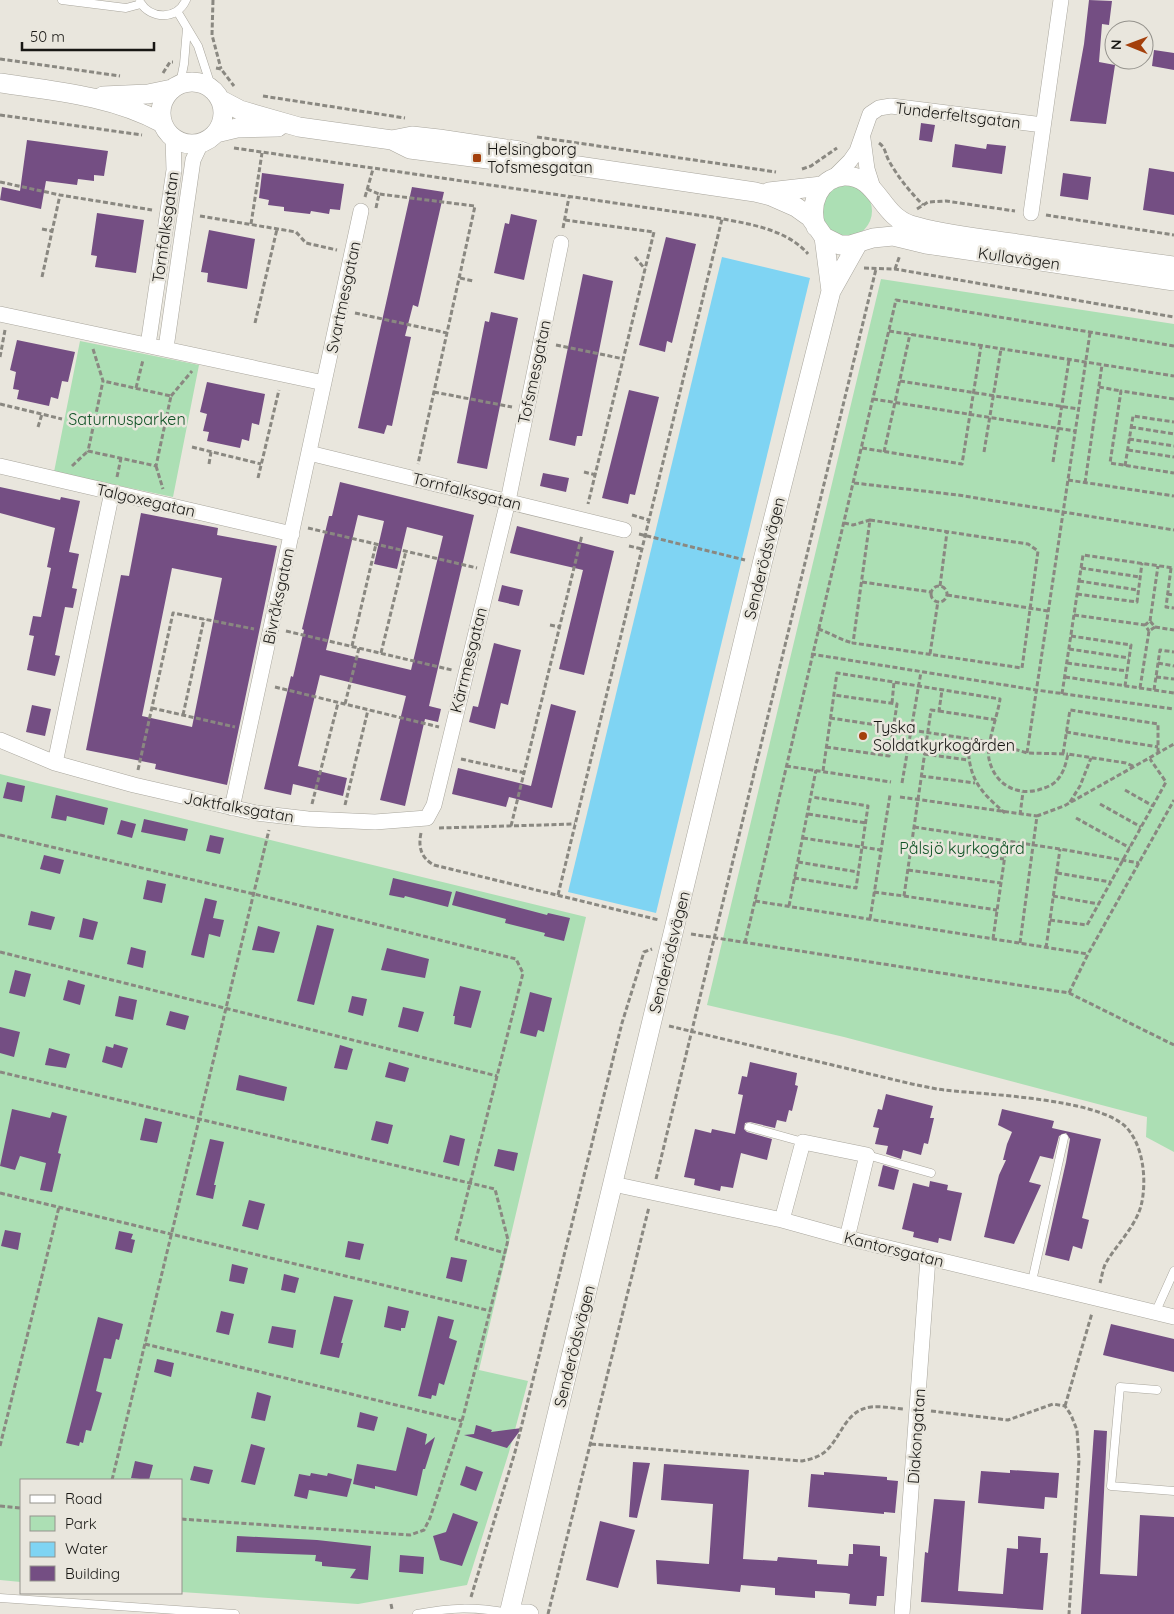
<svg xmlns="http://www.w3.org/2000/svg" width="1174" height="1614" viewBox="0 0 1174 1614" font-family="Quicksand,sans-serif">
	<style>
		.green { fill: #acdfb4 }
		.water { fill: #7fd4f3 }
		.building { fill: #744e83; fill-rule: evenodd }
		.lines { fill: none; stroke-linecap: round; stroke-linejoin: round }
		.service-casing { stroke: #a9a69d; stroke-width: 9 }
		.minor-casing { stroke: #a9a69d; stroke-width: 16 }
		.tertiary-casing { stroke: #a9a69d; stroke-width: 20 }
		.path { stroke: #8a8881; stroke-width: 3; stroke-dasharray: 5 2.5; stroke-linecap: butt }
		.service { stroke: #fff; stroke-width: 8 }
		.minor { stroke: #fff; stroke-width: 15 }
		.tertiary { stroke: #fff; stroke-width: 19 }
		.poi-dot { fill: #a4400c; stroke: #e9e6dd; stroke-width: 2 }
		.labels { text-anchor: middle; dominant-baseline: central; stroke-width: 5; stroke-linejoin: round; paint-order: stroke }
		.street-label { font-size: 16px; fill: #181714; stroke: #e9e6dd }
		.poi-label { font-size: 16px; fill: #181714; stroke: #e9e6dd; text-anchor: start }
		.park-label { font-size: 16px; fill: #0f5225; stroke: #e9e6dd }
	</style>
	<rect width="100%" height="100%" fill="#e9e6dd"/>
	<path class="green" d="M820 211a26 26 0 1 1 52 0a26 26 0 1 1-52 0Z
		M881,279L1174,324V1152L1146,1137L1147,1117L844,1037L707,1005Z
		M80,341L199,365L173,497L54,472Z
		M0,774L586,917L479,1370L528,1381L509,1452L467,1585L358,1604L181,1592V1480H21V1582L0,1580Z"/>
	<path class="water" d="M722,257L810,278L656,913L568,892Z"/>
	<path class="building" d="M1089,0L1112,1L1109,25L1102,24L1099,62L1115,65L1106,124L1070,121L1084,44Z
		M1154,50L1174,53V70L1152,66Z
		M921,123L935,125L932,142L919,140Z
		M27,140L108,151L104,176L94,175V181L78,179L77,185L46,181L41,209L0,200L2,187L20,191Z
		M955,144L986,149L987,144L1006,146L1002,174L952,167Z
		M1149,168L1174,172V215L1143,210Z
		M262,173L344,184L340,210L330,209L329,214L311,211L310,214L284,211V207L268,205L269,200L259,198Z
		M1063,173L1091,177L1088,200L1060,196Z
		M412,187L444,192L418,307L413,305L405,336L411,337L392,426L387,425L384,434L358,428Z
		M97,213L144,220L136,273L95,267L97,256L91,255Z
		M511,214L537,220L524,280L494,273L505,223L509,224Z
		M209,230L255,239L247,289L207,282L208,273L201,272Z
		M666,237L696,244L672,343L667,341L665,352L639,345Z
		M583,274L613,281L582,436H577L575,446L549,440Z
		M491,312L518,318L487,469L457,463L485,321L489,322Z
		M17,340L75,352L68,382L62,381L58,399L51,397L49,406L17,399L19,390L13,389L16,372L10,370Z
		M207,382L265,394L259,425L252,423L249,441L242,439L240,448L207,441L209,432L203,431L207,414L200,412Z
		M629,390L659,397L635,495L630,494L628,504L602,498Z
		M543,473L569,478L566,492L540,486Z
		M340,482L474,515L429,706L441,709L438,722L425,719L405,806L380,800L406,696L320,675L298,766L347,778L343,796L293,784L291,795L264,789L291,676L293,677L304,630L302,629L329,516H332ZM358,515L384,521L374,564L397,569L407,527L443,536L411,670L326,650Z
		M0,487L60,500L61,497L80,501L69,552L79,554L72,588L77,589L73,608L65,607L55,655L60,656L55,676L27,670L34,636L29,635L33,616L41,617L51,568L47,567L55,528L0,513Z
		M141,513L218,528L217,535L277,546L227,785L155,769L156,764L86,750L121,575L129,576ZM172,568L222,578L192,727L142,716Z
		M517,526L614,551L584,675L559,669L583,570L510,553Z
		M502,585L523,590L519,606L498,601Z
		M494,643L521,650L508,705L501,703L495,729L469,722L473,706L478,707Z
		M551,704L576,711L552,808L509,797L506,807L452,794L458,768L531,786Z
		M32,705L51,709L45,736L26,732Z
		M7,782L25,786L22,802L3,798Z
		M56,795L108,808L104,825L67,816L66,821L51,818Z
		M144,819L188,829L185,841L141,832Z
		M121,820L136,824L132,838L117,834Z
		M210,835L224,838L220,854L206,851Z
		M44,855L64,860L60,874L40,869Z
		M393,878L452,892L448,907L405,896L404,898L389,895Z
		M147,880L166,884L162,903L143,899Z
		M456,891L547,915L548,913L570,918L564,941L544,936L545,933L505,923L506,919L452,905Z
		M205,898L217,901L213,918L224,920L220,937L209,934L204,958L191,955Z
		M31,911L55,917L51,930L28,925Z
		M83,918L98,922L93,940L79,937Z
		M317,925L334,929L314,1005L297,1001Z
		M258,926L280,932L274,953L252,950Z
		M131,947L146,951L143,968L127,964Z
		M387,948L429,959L425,978L381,970Z
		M15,970L31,974L25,997L9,993Z
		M68,980L85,985L80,1005L63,1000Z
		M460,986L481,991L471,1028L454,1024L455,1016H453Z
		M530,992L552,998L544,1032L538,1030L536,1037L520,1033Z
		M119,996L137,1000L133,1020L115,1016Z
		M352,996L367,999L363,1016L348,1012Z
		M403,1007L424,1012L418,1032L398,1027Z
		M170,1011L189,1016L185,1030L166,1025Z
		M0,1027L20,1032L14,1057L0,1053Z
		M114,1044L128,1048L122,1068L102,1062L106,1046L113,1048Z
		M340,1045L353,1049L347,1070L334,1068Z
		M49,1048L70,1054L66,1068L45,1065Z
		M389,1062L409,1068L405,1082L385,1077Z
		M750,1062L797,1073L795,1085L798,1086L792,1111L789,1110L786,1122L777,1120L775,1128L750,1122L745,1123L744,1129L747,1132L772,1139L767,1160L741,1153L733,1188L721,1186L720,1191L694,1185L695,1179L684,1177L695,1129L711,1133L712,1129L735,1134L743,1095L738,1094L742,1076L747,1077Z
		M239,1075L287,1087L284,1101L236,1090Z
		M886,1094L933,1106L930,1118H934L928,1144L924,1143L921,1155L903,1150L901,1159L886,1154L888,1146L875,1144L879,1128L873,1127L878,1109L882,1110Z
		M12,1109L50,1118L52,1112L67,1116L58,1153L61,1154L52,1192L40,1190L46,1163L20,1156L15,1170L0,1166Z
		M1002,1109L1054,1121L1052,1128L1101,1139L1082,1218L1089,1220L1082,1249L1073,1246L1069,1261L1045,1255L1066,1162L1070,1139L1066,1133L1059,1136L1053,1159L1040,1156L1029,1182L1041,1185L1014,1244L984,1237L999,1175L1006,1160H1003L1007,1144L1012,1132L998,1125Z
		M145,1118L162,1122L157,1143L140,1140Z
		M376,1121L393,1125L388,1144L371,1140Z
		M450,1135L465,1139L459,1166L443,1162Z
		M210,1139L224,1142L214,1185H216L213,1199L196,1195Z
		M498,1149L518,1153L514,1171L494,1166Z
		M883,1165L899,1170L894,1190L878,1186Z
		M930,1181L948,1185L947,1190L962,1193L951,1241L939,1238L938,1243L913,1237L914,1232L902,1229L913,1183L929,1187Z
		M249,1200L265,1204L258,1230L242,1226Z
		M5,1230L21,1233L18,1250L1,1246Z
		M119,1231L133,1234L131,1239L135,1240L132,1253L115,1249Z
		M348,1241L364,1244L360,1260L345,1257Z
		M451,1257L467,1260L462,1282L446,1278Z
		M232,1264L248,1268L244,1284L229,1281Z
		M284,1274L299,1278L295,1293L281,1290Z
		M334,1296L353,1300L341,1343H343L339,1358L320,1354Z
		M388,1306L409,1311L405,1328H401V1331L384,1327Z
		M221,1311L234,1314L229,1335L216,1332Z
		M438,1316L454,1320L449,1338L457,1341L444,1385L439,1383L436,1396L432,1395L431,1399L418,1396Z
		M98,1317L123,1324L119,1340L116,1339L111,1359L104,1358L96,1391L102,1393L91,1431L86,1430L83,1443L80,1442L79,1446L66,1443Z
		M1111,1324L1174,1339V1372L1103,1355Z
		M272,1326L296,1330L293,1348L268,1343Z
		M157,1359L174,1363L171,1377L154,1372Z
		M257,1392L271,1396L265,1421L251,1418Z
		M360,1412L378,1417L374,1431L357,1427Z
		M476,1425L492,1430L491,1432L522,1428L507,1448L464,1435L474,1434Z
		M407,1427L427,1434L425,1445L435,1437L425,1469H423L417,1496L375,1486V1489L353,1484L357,1464L396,1471Z
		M1094,1430L1107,1431L1100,1574L1137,1576L1140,1515L1174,1517V1614H1081Z
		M251,1444L265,1448L255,1485L241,1482Z
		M135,1461L153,1465L149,1480L131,1478Z
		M633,1462L650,1463L637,1518L629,1517Z
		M664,1464L749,1470L743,1559L777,1561L778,1557L817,1560V1564L848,1566L849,1554H853V1544L880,1546V1556L887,1557L884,1596H877L876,1606L849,1604L850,1594L846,1593L815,1591V1598L775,1595V1588L741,1585L740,1592L657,1584L656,1560L709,1564L713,1504L661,1500Z
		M194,1466L213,1470L209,1484L190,1480Z
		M466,1466L483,1472L476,1491L460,1485Z
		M1010,1470L1059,1473L1057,1498L1045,1497L1044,1509L978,1503L981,1471L1010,1473Z
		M824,1472L887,1477V1480L898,1481L895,1513L884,1512V1514L808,1507L811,1474L824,1475Z
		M311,1473L327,1476L328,1473L352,1479L347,1497L309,1490L307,1499L294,1496L299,1474L310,1476Z
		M934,1499L965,1501L958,1591L1003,1594L1007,1548L1018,1549V1536L1041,1538L1040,1553H1048L1043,1610L921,1602L925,1552L928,1553Z
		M453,1513L478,1522L462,1566L440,1560L433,1536L446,1532Z
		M600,1521L635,1530L618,1588L586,1580Z
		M237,1536L317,1540L371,1546L368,1580L350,1578L356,1569L322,1566V1562L315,1561L316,1555L236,1552Z
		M400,1555L424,1557L423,1574L399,1572Z"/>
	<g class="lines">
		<g class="service-casing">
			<path id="service" d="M62,0L126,8L141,4
				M140,2C151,20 177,20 186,0
				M177,11L198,46L212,89
				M180,84L184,64L187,28
				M749,1127L803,1142
				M867,1155L931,1173
				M1032,1281L1064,1138
				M1156,1311L1174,1271
				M1157,1390L1120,1387L1111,1486L1174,1491
				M0,1598L235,1614
				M417,1614C451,1607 475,1607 509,1613"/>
		</g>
		<g class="minor-casing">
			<path id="minor" d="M863,139L867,169L873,188
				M832,179L850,161L857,151L870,114L879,108L891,106L1043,125
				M1031,213L1061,0
				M0,314L324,383
				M148,345L174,170L173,138
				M166,348L193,160L201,143
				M309,453L624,530
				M0,466L292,534
				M0,740L55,763L134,785L256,813L308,819L375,822L427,818L434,805L508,501L561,243
				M55,763L112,492
				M232,808L361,211
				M613,1184L782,1220L847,1238L1174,1317
				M782,1220L803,1142L867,1155L847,1238
				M902,1614L928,1258"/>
		</g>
		<g class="tertiary-casing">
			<path id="tertiary" d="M161 113a31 31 0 1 1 62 0a31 31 0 1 1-62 0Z
				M0,83C55,91 112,96 162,123
				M103,96L148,94L172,89
				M221,100L240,110L299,127L392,140L410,149L518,163
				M216,133L237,128L278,127
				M392,140L412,136L439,139L520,151L551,162L755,192L771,196L796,207L810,217L824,237L840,245H850L873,238L893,236L926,244L1174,281
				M769,192L822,186
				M816,227C809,205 818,178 844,176C878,175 880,216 911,225C944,235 979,238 1012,243C1066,251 1120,259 1174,266
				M824,237L831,291
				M509,1613L529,1614
				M509,1614L762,564L831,291L858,243"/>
		</g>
		<path class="path" d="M213,0L212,35L221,69
			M0,59L120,76
			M216,68L221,69L234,86
			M163,73L170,62H173
			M263,96L405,118
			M0,115L142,135
			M537,137L776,172
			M879,143C886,148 885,154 889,161C898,177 910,192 923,205
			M234,148L712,217C744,223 786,228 808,254
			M802,169L811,166L837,148
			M0,182L60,195
			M367,189L379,194
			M365,197L373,169
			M376,208L379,194L475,206L418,464
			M917,209L928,202L946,201L1015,211
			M1046,215L1174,235
			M200,216L296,232L306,243L337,250
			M565,220L654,232L588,504
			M251,224L262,153
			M563,228L569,197
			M42,229L52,231
			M635,257L645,269
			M864,268L895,269L1174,317
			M895,269L900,255
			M42,277L60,195L152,210
			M460,278L473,281
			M355,313L447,333
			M255,323L277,229
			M889,331L1174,376
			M556,345L624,359
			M93,349L103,381L88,451L156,466L171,396L103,381
			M0,357L5,330
			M900,381L1078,409
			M1099,387L1121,391
			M136,388L143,360
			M434,392L512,407
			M171,396L192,371
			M873,399L1075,431
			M1174,399L1121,391L1110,463L1174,473
			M0,404L62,419
			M38,427L42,414
			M1131,427L1174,434
			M1129,439L1174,446
			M192,447L261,464
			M862,448L962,464L981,346
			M1128,450L1174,457
			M884,452L910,334
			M984,452L1001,349
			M1053,462L1069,360
			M209,464L211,452
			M72,466L88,451
			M156,466L163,489
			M1125,466L1133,416L1174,422
			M584,472L596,475
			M117,477L121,458
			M258,478L279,390
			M1068,480L1174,496
			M854,483L958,495L1174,530
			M1085,483L1102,365
			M632,515L649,520
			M870,520L1028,544L1038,551L1022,668L853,643Z
			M844,523L853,525L870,520
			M308,528L477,568
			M639,534L745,560
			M629,546L642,549
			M1081,568L1140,577
			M1171,568L1166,607L1174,608
			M1079,581L1138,590
			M862,582L931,592
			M940,586L947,532
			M931 594a8 8 0 1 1 16 0a8 8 0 1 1-16 0Z
			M1077,594L1137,602L1142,563
			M1167,594L1174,595
			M947,595L1048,611
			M1074,615L1145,625
			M1150,621L1158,566
			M550,625L560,627
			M1155,627L1174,630
			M818,629C831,633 840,640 853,643
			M286,631L452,670
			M1071,636L1131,645L1125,686
			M352,646L376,544
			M1069,649L1129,658
			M381,653L406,551
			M811,654L1036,690L1174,709
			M930,654L938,601
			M1067,663L1127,671
			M1158,663L1174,666
			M1065,677L1174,693
			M1156,677L1174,679
			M275,687L439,727
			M1140,688L1149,631L1155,627L1150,621L1145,625L1149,631
			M1154,690L1160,650L1174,652
			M1062,694L1083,555L1174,568
			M892,703L894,682
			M345,704L359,648
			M152,708L235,727
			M939,711L997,720
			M183,715L204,619
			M830,718L991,742L1027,753L1068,754
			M1066,732L1158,747
			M968,739C968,777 977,789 1005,813
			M826,747L889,756L897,704L834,695
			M1027,753L1090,333
			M924,754L968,760
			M1063,754L1070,710L1158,724V753
			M461,759L525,773
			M786,766L891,782
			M138,770L173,613L254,629
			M823,771L837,673L1000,699C998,715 986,744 989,759C994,783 1015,796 1038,790C1045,788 1054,785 1058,779C1064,772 1066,763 1068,754L1126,763L1135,767
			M921,776L975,783
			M902,783L921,672
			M1125,790L1153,806
			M900,797L1037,816
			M1070,802L1080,786L1091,758
			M312,804L338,703
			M1100,804L1141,827
			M345,805L368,710
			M808,814L866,823
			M1020,815L1023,792
			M1076,818L1130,848
			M511,826L582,535
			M914,827L1060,849L1139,863
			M439,828L575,824
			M421,833C418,847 421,858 434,865L659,920
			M0,835L254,894L516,959L523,973L456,1239L505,1253
			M803,838L881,850
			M911,845L1004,859
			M798,862L858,872
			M908,870L1001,883
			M1057,873L1111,882
			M794,878L856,888L868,806L812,797
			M874,892L904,896L931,710L939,711L942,690
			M558,895L722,219
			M904,896L997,910
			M1053,896L1099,904
			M755,901L1088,954
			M789,906L816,770
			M870,919L890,795
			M1050,920L1087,925L1166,782L1150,759
			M691,934L1069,993L1174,1045
			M993,939L1007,841
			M745,943L896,300L1174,346
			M1020,943L1037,816L1064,806L1174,744
			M1046,948L1060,849
			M0,952L497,1076
			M1069,993L1088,954L1174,800
			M669,1026L912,1084C923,1086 934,1089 945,1090C987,1095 1096,1098 1126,1127C1144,1146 1147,1182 1141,1206C1135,1227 1118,1243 1107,1261C1103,1267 1102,1276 1100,1283
			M0,1072L495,1189L508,1240L462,1421L430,1518L424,1530L410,1535L181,1519
			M656,1179L876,269
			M0,1193L491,1311
			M145,1344L462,1421
			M1065,1406L1092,1313
			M931,1411L1008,1420L1053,1404L1065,1406L1071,1415L1077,1430L1079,1460L1069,1614
			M591,1444L802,1461C811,1459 820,1457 827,1450C842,1435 846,1410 871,1407C881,1406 892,1408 903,1409
			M0,1446L59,1207
			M112,1480L269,830
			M0,1506L21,1508
			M471,1597L515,1452L622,1023L644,952L652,949
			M391,1604L392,1609
			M548,1614L649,1207"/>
		<use href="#service" class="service"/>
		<use href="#minor" class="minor"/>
		<use href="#tertiary" class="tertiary"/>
	</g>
	<g class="poi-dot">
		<rect x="472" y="153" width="10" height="10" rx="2.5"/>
		<circle cx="863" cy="736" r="5"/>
	</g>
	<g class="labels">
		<g class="street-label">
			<text transform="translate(958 115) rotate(7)">Tunderfeltsgatan</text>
			<text transform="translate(165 227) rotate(-82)">Tornfalksgatan</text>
			<text transform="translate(1019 258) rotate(8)">Kullavägen</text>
			<text transform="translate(343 297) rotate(-78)">Svartmesgatan</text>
			<text transform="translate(534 372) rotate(-78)">Tofsmesgatan</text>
			<text transform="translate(467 491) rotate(14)">Tornfalksgatan</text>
			<text transform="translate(146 500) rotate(13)">Talgoxegatan</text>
			<text transform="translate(764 558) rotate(-76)">Senderödsvägen</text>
			<text transform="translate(278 596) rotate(-78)">Bivråksgatan</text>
			<text transform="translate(468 660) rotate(-76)">Kärrmesgatan</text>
			<text transform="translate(239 807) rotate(10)">Jaktfalksgatan</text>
			<text transform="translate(669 952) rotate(-76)">Senderödsvägen</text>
			<text transform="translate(894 1249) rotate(14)">Kantorsgatan</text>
			<text transform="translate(574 1346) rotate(-76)">Senderödsvägen</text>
			<text transform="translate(916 1436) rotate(-86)">Diakongatan</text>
		</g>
		<g class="poi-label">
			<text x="487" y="149">Helsingborg<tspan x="487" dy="18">Tofsmesgatan</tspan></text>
			<text x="873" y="727">Tyska<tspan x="873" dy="18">Soldatkyrkogården</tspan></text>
		</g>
		<g class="park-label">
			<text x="127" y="419">Saturnusparken</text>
			<text x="962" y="848">Pålsjö kyrkogård</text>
		</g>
	</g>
	<rect x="20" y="1479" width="162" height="115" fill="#e9e6dd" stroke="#95938d"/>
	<rect x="30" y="1495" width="25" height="8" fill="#ffffff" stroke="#95938d"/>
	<text x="65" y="1504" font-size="15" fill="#181714">Road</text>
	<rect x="30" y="1516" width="25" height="15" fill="#acdfb4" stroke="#95938d"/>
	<text x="65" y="1529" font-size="15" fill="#181714">Park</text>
	<rect x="30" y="1542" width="25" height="15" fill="#7fd4f3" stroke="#95938d"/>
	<text x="65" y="1554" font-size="15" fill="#181714">Water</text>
	<rect x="30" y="1566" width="25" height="15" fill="#744e83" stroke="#95938d"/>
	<text x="65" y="1579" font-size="15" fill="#181714">Building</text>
	<g transform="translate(1129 45) rotate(271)"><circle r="24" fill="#e9e6dd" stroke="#95938d"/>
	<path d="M0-4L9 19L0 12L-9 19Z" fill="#a4400c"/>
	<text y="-8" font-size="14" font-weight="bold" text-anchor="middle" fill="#181714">N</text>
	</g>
	<path d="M22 42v8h132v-8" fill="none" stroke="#181714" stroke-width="2.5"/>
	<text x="30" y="42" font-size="15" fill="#181714" stroke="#e9e6dd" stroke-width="4" paint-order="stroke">50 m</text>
</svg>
